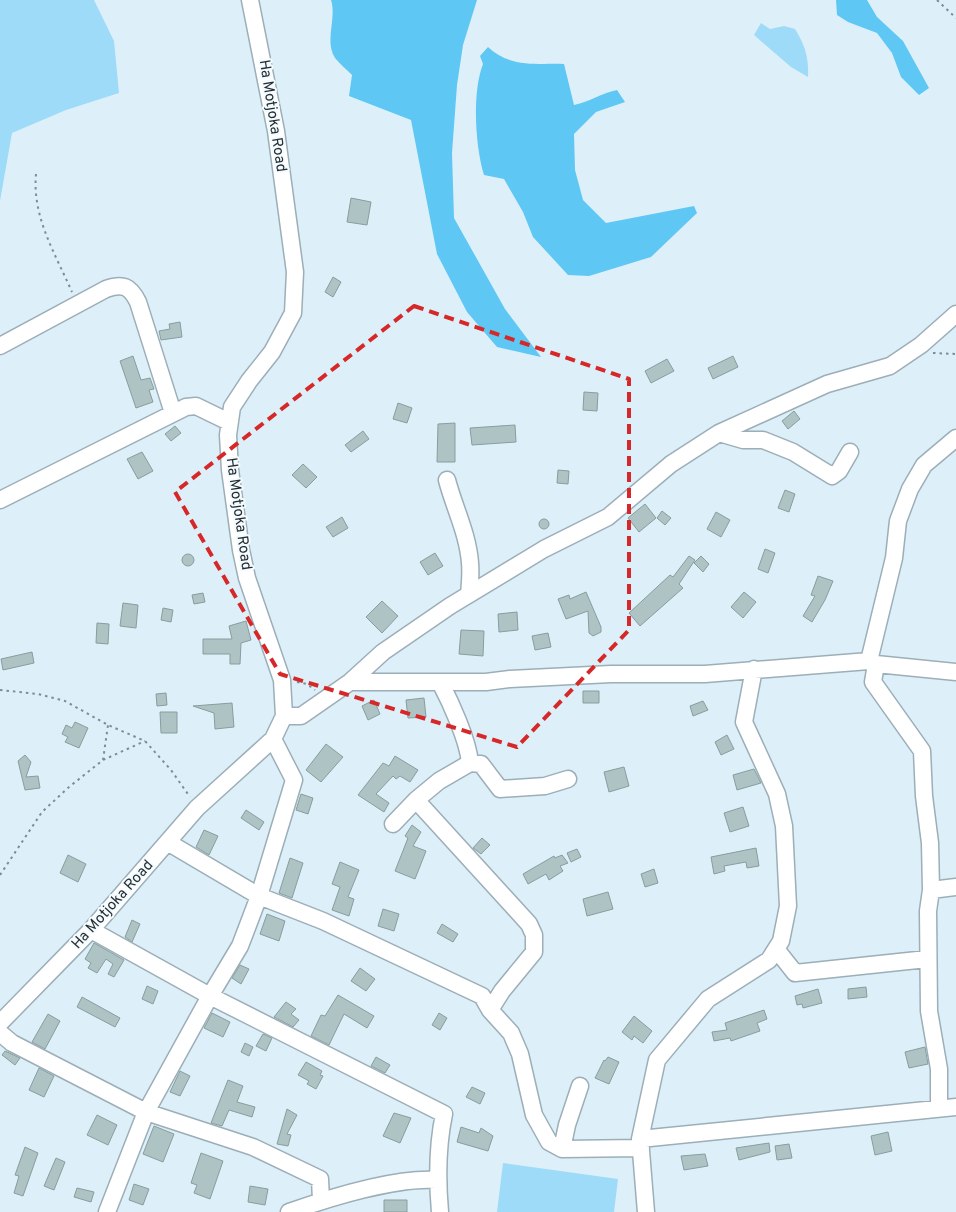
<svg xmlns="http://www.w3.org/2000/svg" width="956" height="1212" viewBox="0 0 956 1212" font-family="Overpass,sans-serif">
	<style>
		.green { fill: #9edbf8 }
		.forest { fill: #5ec7f4 }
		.building { fill: #adc3c4; stroke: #889d9e }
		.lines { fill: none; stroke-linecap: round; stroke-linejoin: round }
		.minor-casing { stroke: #9caeb7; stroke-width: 19 }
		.path { stroke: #7f8c92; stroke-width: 2; stroke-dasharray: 2.5 4; stroke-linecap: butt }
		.minor { stroke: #fff; stroke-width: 16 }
		.marked { fill: none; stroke: #d62828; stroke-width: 4; stroke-dasharray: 10 6; stroke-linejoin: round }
		.labels { text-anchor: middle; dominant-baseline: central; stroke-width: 4; stroke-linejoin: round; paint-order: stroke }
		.street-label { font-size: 15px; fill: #262d30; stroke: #f3fbff }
	</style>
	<rect width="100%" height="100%" fill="#ddf0f9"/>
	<path class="green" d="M0,0H94L114,41L119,93L66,110L12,133L0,201Z
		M761,23L770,29L784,26L795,29C805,45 809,58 808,77L791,67L754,35Z
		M503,1163L618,1179L614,1212H497Z"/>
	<path class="forest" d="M331,0H477L463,45L457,85L452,153L454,218L505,309L541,357L497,347L467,312L437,254L411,120L349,96L352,75C347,70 340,64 335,58C324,41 337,18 331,0Z
		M836,0H867L877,17L903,41L929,88L919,95L901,77L892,53L877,33L848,22L837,15Z
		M488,47C510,68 537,63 564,64L574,105C590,102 601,93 617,90L625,102L596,112L574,134L575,170L583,200L606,223L694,206L697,213L651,257L589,276L568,275L533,237L523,212L504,179L484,175C475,146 472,92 483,64L480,56Z"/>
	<path class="building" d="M351,198L371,202L367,225L347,222Z
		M333,277L341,282L333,297L325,292Z
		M180,322L182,337L161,340L159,331L170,329L169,324Z
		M133,356L141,380L150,378L154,389L149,390L153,402L136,408L120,361Z
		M733,356L738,367L713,379L708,368Z
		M667,359L674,371L651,383L645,371Z
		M584,392L598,393L597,411L583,410Z
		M398,403L412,408L407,423L393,419Z
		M794,411L800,419L788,429L782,421Z
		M455,423V462H437L438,424Z
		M515,425L516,442L472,445L470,428Z
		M175,426L181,433L171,441L165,434Z
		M363,431L369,439L351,452L345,445Z
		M142,452L153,471L138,479L127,459Z
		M303,464L317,477L306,488L292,475Z
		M558,470L569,471L568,484L557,483Z
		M785,490L795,494L789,512L778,508Z
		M645,504L656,518L639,532L628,518Z
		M662,511L671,518L665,525L657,518Z
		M716,512L730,520L721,537L707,529Z
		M342,517L348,528L333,537L326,527Z
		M539 524a5 5 0 1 1 10 0a5 5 0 1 1-10 0Z
		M765,549L775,553L768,573L758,569Z
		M435,553L443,566L428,575L420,562Z
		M182 560a6 6 0 1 1 12 0a6 6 0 1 1-12 0Z
		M689,556L695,560L679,584L683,588L640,626L629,613L670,575L673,577Z
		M701,556L709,564L703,572L694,563Z
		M818,576L833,581L825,600L812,622L803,616L815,596L811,595Z
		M586,592L601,627V632L593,636L589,633L588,611L566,619L558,599L569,595L570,599Z
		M744,592L756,602L743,618L731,607Z
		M203,593L205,602L194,604L192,595Z
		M382,601L398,616L382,633L366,617Z
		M123,603L138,605L136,628L120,626Z
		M163,608L173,610L171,622L161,620Z
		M517,612L518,630L499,632L498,614Z
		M246,621L251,640L241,643L240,664H230V654H203V639H232L229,626Z
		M97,623L109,624L108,644L96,643Z
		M461,630L484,631L483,656L459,654Z
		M548,633L551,647L535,650L532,636Z
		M32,652L34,663L3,670L1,659Z
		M583,691H599V703H583Z
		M166,693L167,705L157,706L156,694Z
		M424,698L426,717L408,718L406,700Z
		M374,700L380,714L368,720L362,706Z
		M703,701L708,710L693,716L690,706Z
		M232,703L234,727L215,729L214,713L193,706Z
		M160,712H177V733H161Z
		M75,722L88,728L79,748L65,742L68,737L62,734L66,725L72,728Z
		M727,735L734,749L721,755L715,742Z
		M326,744L343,757L321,782L306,770Z
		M25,755L31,762L26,777L38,776L40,788L25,790L18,761Z
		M395,756L418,770L410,782L400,776L396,779L393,776L376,794L389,803L384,812L358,795L383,763L389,766Z
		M624,767L629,786L609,792L604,772Z
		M754,769L761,783L737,790L733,775Z
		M301,794L313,798L308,814L296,810Z
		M743,807L749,826L730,832L724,813Z
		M246,810L264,822L259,830L241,818Z
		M412,825L421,832L413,846L426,851L415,879L395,871L408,838L405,836Z
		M204,830L218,836L209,855L196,847Z
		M482,838L490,845L481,854L473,848Z
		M756,848L759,866L747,868L746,862L724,866L725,871L714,874L711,857Z
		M577,849L581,857L571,862L567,853Z
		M68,855L86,864L78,882L60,873Z
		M562,855L568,863L560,866L563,871L549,880L546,874L528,884L523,874L554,856L555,858Z
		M290,858L303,863L292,898L279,893Z
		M340,862L359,870L348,897L354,899L349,916L332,910L340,887L332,884Z
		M654,869L658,883L645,887L641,874Z
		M608,892L613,909L587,916L583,899Z
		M383,909L399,914L394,931L378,926Z
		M267,914L285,921L279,941L260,934Z
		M132,920L140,924L132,942L125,937Z
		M442,924L458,934L453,942L437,933Z
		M94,943L124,960L114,977L108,974L113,964L106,959L97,973L88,968L91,963L85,959Z
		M240,965L249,969L241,984L232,978Z
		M360,968L375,979L366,991L351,981Z
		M147,986L158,991L153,1004L142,999Z
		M866,987L867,997L848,999V989Z
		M818,989L822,1003L803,1008L802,1004L797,1005L795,996Z
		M338,995L374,1016L367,1028L344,1014L329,1045L311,1036L321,1015L325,1016Z
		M82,997L120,1018L115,1027L77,1007Z
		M286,1002L296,1009L291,1014L299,1020L293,1027L274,1017Z
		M764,1010L767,1019L757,1023L760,1031L731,1041L730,1038L714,1041L712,1032L727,1030L725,1023Z
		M212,1013L230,1022L223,1037L204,1028Z
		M439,1013L447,1018L440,1030L432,1025Z
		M48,1014L60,1021L45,1049L32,1042Z
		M634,1016L652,1031L643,1043L634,1036L632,1040L622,1032Z
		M263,1034L272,1038L266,1051L256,1046Z
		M245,1043L253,1047L249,1056L241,1052Z
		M925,1047L928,1064L909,1068L905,1052Z
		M5,1051L20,1058L15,1065L2,1055Z
		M376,1057L390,1065L385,1073L371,1066Z
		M608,1057L619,1062L609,1084L595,1078L604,1060L605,1061Z
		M306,1062L322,1071L320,1075L323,1076L316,1089L307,1084L309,1081L298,1075Z
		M39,1068L54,1076L44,1097L29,1090Z
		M180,1071L190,1076L180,1096L170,1092Z
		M228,1080L243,1086L237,1102L255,1107L252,1117L229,1110L222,1126L211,1123Z
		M472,1087L485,1093L480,1104L466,1097Z
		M287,1109L297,1115L287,1134L291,1135L288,1146L277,1144Z
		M394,1113L411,1118L400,1143L383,1136Z
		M97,1115L117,1125L108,1145L87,1135Z
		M154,1126L174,1134L163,1162L143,1154Z
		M461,1127L479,1133L481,1128L493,1136L488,1151L457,1142Z
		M888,1132L892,1151L875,1155L871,1136Z
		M769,1143L770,1152L739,1160L736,1148Z
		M789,1144L792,1158L777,1160L775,1146Z
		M25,1147L38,1153L23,1196L14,1193L19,1176L15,1175Z
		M201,1153L223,1161L210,1199L194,1193L197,1185L191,1183Z
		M705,1154L708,1166L684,1170L681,1156Z
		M56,1158L65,1162L54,1190L44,1186Z
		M134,1184L149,1189L143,1205L129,1200Z
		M250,1186L268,1189L265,1205L248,1202Z
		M77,1188L94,1192L91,1202L74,1197Z
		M384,1200H407V1212H384Z"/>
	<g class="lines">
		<g class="minor-casing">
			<path id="minor" d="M0,346L106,289C123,283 130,286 138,302L173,413
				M719,433L743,440H763L793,452L832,476L839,471L850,452
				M447,480C454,507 468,534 470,563C471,573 470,584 469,594
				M0,500L186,407L196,406L229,422
				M869,661L894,558L898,521L910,489L924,465L956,438
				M876,664L873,682L922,751L924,796L930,843L931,890L928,911L929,1011L939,1069V1107
				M350,682H486L510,679L611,674H705L869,661L876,664L956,672
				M284,716H301L350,682L383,652L450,606L544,549L608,517L671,464L719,433L827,384L890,366L921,345L956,314
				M470,763L481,764L500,789L545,786L568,779
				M416,800L529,924L534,935V952L502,991L490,1010
				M393,824L416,800L439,781L470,763C468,740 451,703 440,682
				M169,843L259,896L323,921L482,996L490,1010L511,1033L520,1054L534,1115L549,1142L562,1149L641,1148
				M931,890L956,887
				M91,930L210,996L444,1114C437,1147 437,1178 440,1212
				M776,949L795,973L927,959
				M0,1023L91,930L197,808L273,739L284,716L282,680L247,578L241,550L230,470L228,435L232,407L249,381L272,352L293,313L295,272L276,131L250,0
				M0,1033L12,1043L146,1112L253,1147L320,1179L321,1201
				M640,1139L956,1107
				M562,1149L567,1125L580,1086
				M107,1212L146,1112L210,996L240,946L259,896L294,780L273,739
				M289,1212C329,1198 397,1177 437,1180
				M646,1212L640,1139L657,1060L708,999L769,960L781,941L788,906L784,826L777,794L744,722L754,669"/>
		</g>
		<path class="path" d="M937,0L956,18
			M36,174C32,217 55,253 72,292
			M933,353L956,354
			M297,682L307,684L315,690
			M0,690L38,694L65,701L108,725L145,741L171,770L190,797
			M103,760L108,725
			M0,875L42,812L69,787L103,760L145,741"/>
		<use href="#minor" class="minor"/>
	</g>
	<path class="marked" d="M414,306L629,379V630L517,747L280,674L175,492Z"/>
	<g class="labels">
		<g class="street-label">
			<text transform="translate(272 116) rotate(81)">Ha Motjoka Road</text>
			<text transform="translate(238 514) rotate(82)">Ha Motjoka Road</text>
			<text transform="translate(113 905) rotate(-48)">Ha Motjoka Road</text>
		</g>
	</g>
</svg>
